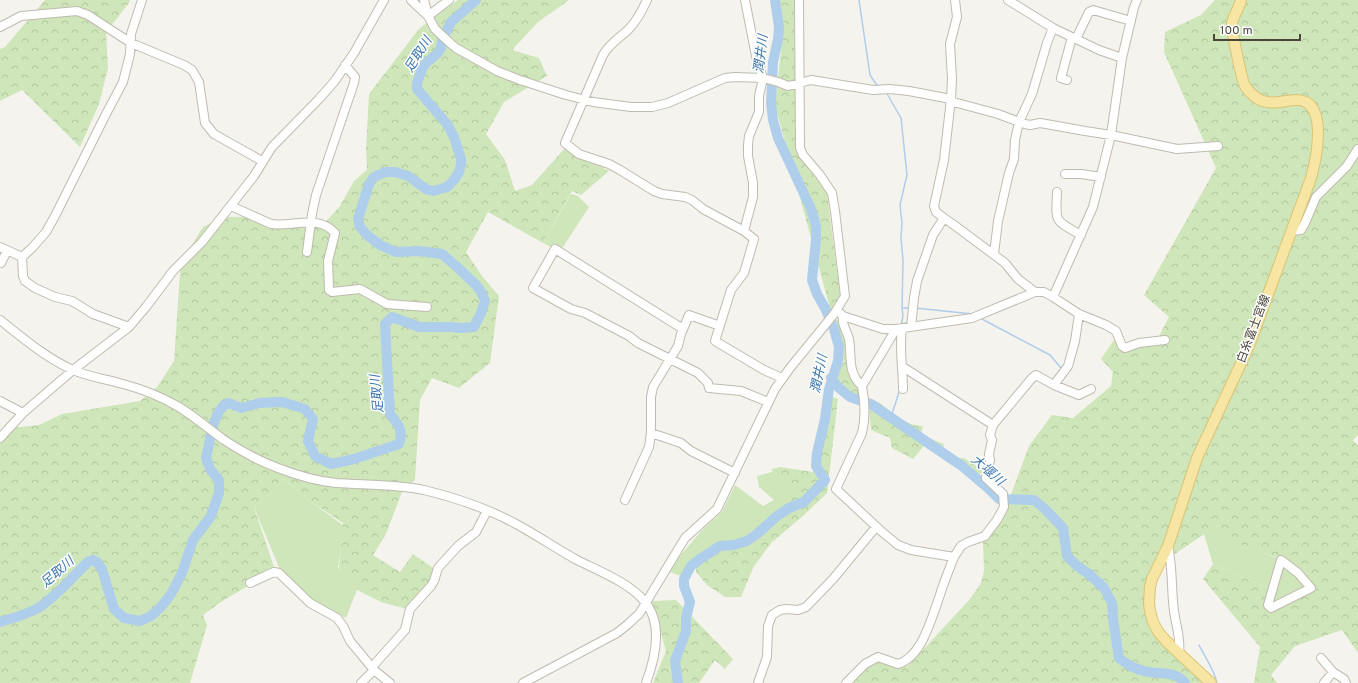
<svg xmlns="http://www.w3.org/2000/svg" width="1358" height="683" viewBox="0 0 1358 683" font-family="Overpass,'Noto Sans JP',sans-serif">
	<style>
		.grass { fill: #cee6b9 }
		.forest { fill: url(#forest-crowns) }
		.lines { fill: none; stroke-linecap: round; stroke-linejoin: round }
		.stream { stroke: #afceec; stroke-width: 1.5 }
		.river { stroke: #afceec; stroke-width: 10 }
		.minor-casing { stroke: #c0bbaf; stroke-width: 10 }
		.major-casing { stroke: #dcc474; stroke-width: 12 }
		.minor { stroke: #fff; stroke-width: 8 }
		.major { stroke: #f7e5a4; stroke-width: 10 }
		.labels { text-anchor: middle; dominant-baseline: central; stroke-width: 3; stroke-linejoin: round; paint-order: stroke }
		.street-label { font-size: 12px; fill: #49453a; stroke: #fff }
		.water-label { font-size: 13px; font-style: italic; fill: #3a75ae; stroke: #fff }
	</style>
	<defs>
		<pattern id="forest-crowns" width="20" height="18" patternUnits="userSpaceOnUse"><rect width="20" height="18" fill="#cee6b9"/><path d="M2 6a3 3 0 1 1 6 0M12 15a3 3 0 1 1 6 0" fill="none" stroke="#b2c7a0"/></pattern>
	</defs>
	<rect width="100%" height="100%" fill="#f5f3ed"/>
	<path class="grass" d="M571,194L578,196L589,207L563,247L555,249L543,243Z
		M772,472L791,488V500L756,535L698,560L681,576L670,572L679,557L703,529L722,512L735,485L763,506L774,500L759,487L757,476Z
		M284,479L310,501L344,526L338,568L351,578L358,587L346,618L328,609L309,598L280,570L254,507Z
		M1210,530L1281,560L1314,590L1270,610L1268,588L1213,564L1204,534Z"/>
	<path class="forest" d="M45,0H130L129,3L106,32L108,68L99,104L80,147L22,90L0,101V49L5,47Z
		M458,0H569L538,22L512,50L539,58L547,76L504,102L486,134L505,160L515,191L532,185L565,148L609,171L581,195L572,191L543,243L488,212L466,252L482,276L499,296L490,363L459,388L432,378L420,400L415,479L402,492L385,536L373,555L400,572L413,554L433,568V579L407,609L381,602L359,591L339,568L343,523L310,501L284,479L254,507L275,570L224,600L203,615L207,625L190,683H0V442L12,428L39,425L62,414L140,401L157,387L174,361L180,273L185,256L203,227L224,217H255L292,226L323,225L340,206L354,181L367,170L366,150L369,94L419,29L440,12Z
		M774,0H794L797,153L827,193L840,295L831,312L775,105L782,41Z
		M1215,0H1358V435L1353,440L1358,446V653L1342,630L1295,646L1271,675L1277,683H1254L1260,647L1203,579L1213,564L1268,588L1270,610L1313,590L1284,560L1231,541L1210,530L1153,569L1147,619L1205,683H848L881,653L907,667L970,599L981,583L984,571L983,540L1007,501L1023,500L1010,497L1029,446L1052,415L1073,418L1111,386L1113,372L1101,359L1114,340L1124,350L1155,344L1169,317L1144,295L1216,168L1164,52L1165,32L1201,15Z
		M833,318L840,322L849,349L847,370L857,385L862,401L858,405C847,401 839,395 833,385L836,374L844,362Z
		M828,395L838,399L827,493L803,516L772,542L754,566L741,597H725L707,585L696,572V562L715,544C721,544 728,545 734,543C748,540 781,512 791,500V492L772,473V469L780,467L813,472L817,437Z
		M879,402C893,414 904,425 923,426L921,435L944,444L943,448L959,458H964L983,470L981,474L967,472L924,446L913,459L892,448L890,438L871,430L869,411L875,408Z
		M676,600L733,659L725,669L715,660L699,683H653L666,651L652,601Z"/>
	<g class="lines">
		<path class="stream" d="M859,0L870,75L876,84L879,86
			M886,92L901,118L907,175L900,205L902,223L901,238L903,261L902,308L903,316L901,326
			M902,308H910
			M915,308L973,314
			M980,318L1050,355L1061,368
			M891,417L900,389
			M1199,645C1205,657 1215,671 1217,683"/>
		<path class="river" d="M831,378L839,388L850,397L871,404L962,466L989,489L999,499L1034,500L1045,509L1063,528L1067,556L1077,566L1089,574L1104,588L1112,603L1113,619L1119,658C1126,664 1135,669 1144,671C1158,675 1176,670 1185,683
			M0,622C13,618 26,615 38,608C55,598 73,576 88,562L93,560L97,562L102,569L114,609L124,618L140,621L151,616L160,608L171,594L182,573L193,540L211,516L219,493V480L210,469L206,458L213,425L218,413L224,405L229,403L241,408L259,403L282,402L305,409L313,419L308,441L315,456L331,464L354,459L399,444C404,431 398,424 390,414L385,324L392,317L419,327H450L461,328L474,327L481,313L485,301L481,292L476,285L457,267L442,254L419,251L396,252L380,245L367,235L360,227L358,219L369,184L374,177L385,172H395L408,176L426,189L433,191L447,187L454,180L459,172L461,164V159L454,137L447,124L417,89V83L422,69L426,63L438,53L441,48L442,40L451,22L476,0
			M678,683L675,661L686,631V618L690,602L684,586V579L691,566L700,559L720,546L734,545L747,541L757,534L777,516L789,508L804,502L825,480L816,466L817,453L825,419L829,389L838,361L839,347L834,329L825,308L817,294L812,280L816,239V226L811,209L778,138L773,120L771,103L773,62L778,39L779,27L775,0"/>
		<g class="minor-casing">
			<path id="minor" d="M411,0L428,16L435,29L450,43L456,48L497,71L520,80L566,95L593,102L631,107H652L668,103L725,78L735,77L763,78L778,82L788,86L811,80L873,90L890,89L909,91L951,99
				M424,0L428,16L449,0
				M647,0C642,11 637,21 628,30C618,39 610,43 603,55L565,143L579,154L609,164L620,170L654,191L662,194L685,197L692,200L703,209L744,231L753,197V183L748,156V145L749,136L759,112V96L763,78L756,56L745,0
				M955,0L957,17L950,44L952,79L951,99L944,160L934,206L936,212L944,218L954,225L1005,263L1018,279L1035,292
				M1008,0L1053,28L1099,50L1122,58
				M0,27L21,16L77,11L88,15L131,43L184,65L192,70L199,82L205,123L214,134L262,161
				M1076,39L1089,12L1093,10L1131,21
				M1067,80L1061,78L1072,37
				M950,101L998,114L1025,124L1030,125L1040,123L1046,124L1085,131L1111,135L1177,149L1218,146
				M1065,174H1081L1101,177
				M1057,192C1056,223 1053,219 1081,235
				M231,206L271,224C293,227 318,214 335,233L328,261L329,290L332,292L360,289L387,304L427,307
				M744,231L754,239L744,273L731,290L715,341L764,370L782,378
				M1291,231L1301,230L1305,223L1316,197L1347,166L1358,149
				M0,247L22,257
				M307,252L312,214L316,195L354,83L355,77L345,65
				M994,254L998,221L1009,173L1014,159L1015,140L1019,122L1032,94L1047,43L1053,28
				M1,263L7,251
				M1053,297L1093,207L1111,135L1122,58L1134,7L1137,0
				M837,310L843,316L883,329H896L972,318L1035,292H1044L1053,297L1079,314L1106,325L1116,331L1122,346L1125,348L1139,343L1165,340
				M843,316C841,325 847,330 849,339C852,356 847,373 862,386C865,402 866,417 862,433L836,489L881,531L898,545L911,550L954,557
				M0,320C23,338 46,358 73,370C89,377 106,379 123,384C142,389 162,397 179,407C195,417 209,429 224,440C241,451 259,461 278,468C296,475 316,481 336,483C365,485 395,484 424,490C457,498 489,509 518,525C538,536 557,549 577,560C599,571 630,583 645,602C664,625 655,659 646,683
				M129,327L93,314L72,301L55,297L35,288L25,281L23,276L22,257L32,248L46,232L55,216L105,116L123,82L130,54L131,34L142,0
				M911,327L914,298L917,281L933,235L944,218
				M902,328C899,349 903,368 903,389
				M683,329L555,249L533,288L571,309L585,313L629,336L638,343L698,373L708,383L709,388L741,391L768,402
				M903,367L993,425
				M1054,385L1068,366L1075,341L1079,314
				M862,386L896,329
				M0,401L23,413
				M651,433L681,443L691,451L735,473
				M0,438L23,413L73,370L129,327L146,307L173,271L202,242L254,176L272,147L319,99L334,82L354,53L384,0
				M625,500L649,447L651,433V397L653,387L678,346L681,334L689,315L720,326
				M1168,546C1173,568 1171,589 1174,611C1176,626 1181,638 1179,653
				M1281,560L1298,573L1311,588L1271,608L1268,605Z
				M250,583L274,572L279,573L310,603L337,618L343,626L350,641L374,670L390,683
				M1321,658L1333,672L1344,679L1346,683
				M372,667L405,630L410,609L431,586L434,581L438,568L458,546L476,532L487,511
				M361,683L374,670
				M523,683L617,633L627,625L639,614L685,538L717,509L775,389L790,368L834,314L845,296L835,211L832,193L820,175L803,155L800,148L799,0
				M758,683L767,657L768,626L772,615L780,610L786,609L798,610L806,607L833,579L876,527
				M846,683L865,664L878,657L898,664C922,657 931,619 939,598C943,584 949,570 954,557L961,546L968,542L985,536L987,533L997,520L1004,507L1003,494L986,478L990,460L989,454L992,440L990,435L993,425L1032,378L1036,375L1054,385L1079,395L1091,389
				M1324,683L1333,672"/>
		</g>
		<g class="major-casing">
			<path id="major" d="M1211,683L1167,642L1159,633L1153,622L1150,611L1149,603L1150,587L1152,579L1168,546L1197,458L1249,346L1311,178C1316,160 1326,113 1306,102C1294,96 1280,105 1267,102C1258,101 1250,93 1245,86C1242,81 1231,29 1232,23C1234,15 1239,8 1241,0"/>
		</g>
		<use href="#minor" class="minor"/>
		<use href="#major" class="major"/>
	</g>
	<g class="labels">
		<g class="street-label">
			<text transform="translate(1254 329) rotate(-69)">白糸富士宮線</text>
		</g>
		<g class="water-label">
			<text transform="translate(762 54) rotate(-83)">潤井川</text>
			<text transform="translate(419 55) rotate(-58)">足取川</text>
			<text transform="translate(820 374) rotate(-78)">潤井川</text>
			<text transform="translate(378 394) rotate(-96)">足取川</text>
			<text transform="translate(987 471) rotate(41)">大堰川</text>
			<text transform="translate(58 573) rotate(-41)">足取川</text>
		</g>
	</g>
	<path d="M1214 34v6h86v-6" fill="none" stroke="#49453a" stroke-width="2"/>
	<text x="1220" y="34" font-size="12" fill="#49453a" stroke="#ffffff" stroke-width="3" paint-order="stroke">100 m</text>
</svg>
